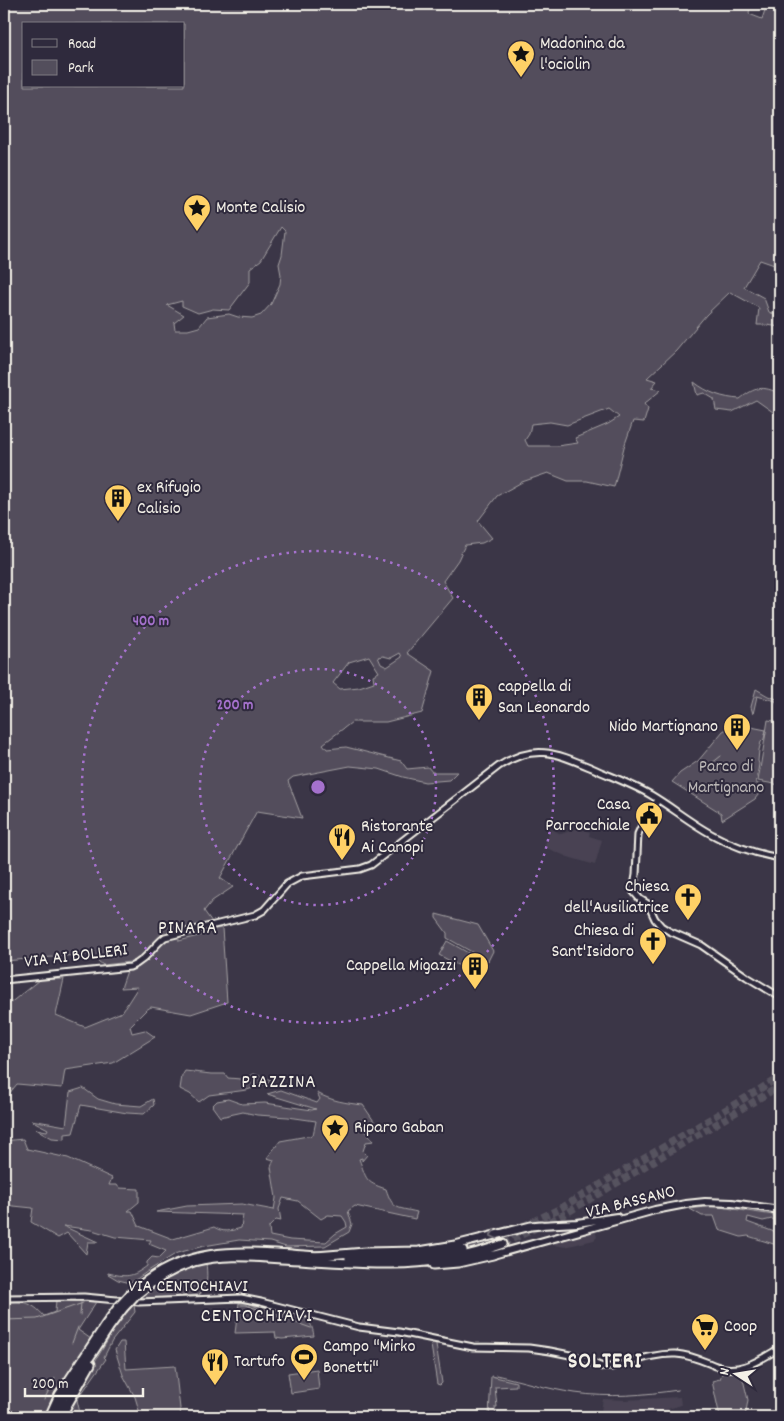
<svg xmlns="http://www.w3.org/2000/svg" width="784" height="1421" viewBox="0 0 784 1421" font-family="Dekko,sans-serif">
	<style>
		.built { fill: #484352 }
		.green { fill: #534e5c; stroke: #a4a0a2; fill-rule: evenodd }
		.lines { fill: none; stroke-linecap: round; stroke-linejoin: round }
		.stream { stroke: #aaa6a7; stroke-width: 1 }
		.highway-tunnel { stroke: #57525f; stroke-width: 7; stroke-dasharray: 7 3.5; stroke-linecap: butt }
		.minor-casing { stroke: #f4f1e8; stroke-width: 9 }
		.major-casing { stroke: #f4f1e8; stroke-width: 10 }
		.highway-casing { stroke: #f4f1e8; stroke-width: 11 }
		.minor { stroke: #2f2a3d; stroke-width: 5 }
		.major { stroke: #2f2a3d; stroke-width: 6 }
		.highway { stroke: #2f2a3d; stroke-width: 7 }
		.highway-bridge-casing { stroke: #f4f1e8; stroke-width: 11; stroke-linecap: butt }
		.highway-bridge { stroke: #2f2a3d; stroke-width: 7 }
		.oneway { stroke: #747079 }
		.ring { fill: none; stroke: #a571cd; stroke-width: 2.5; stroke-dasharray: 2.5 5 }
		.labels { text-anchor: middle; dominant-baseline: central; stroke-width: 4; stroke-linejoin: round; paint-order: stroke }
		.poi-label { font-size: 18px; fill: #f4f1e8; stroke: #2f2a3d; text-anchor: start }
		.park-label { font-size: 18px; fill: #bcb8b7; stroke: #2f2a3d }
		.street-label { font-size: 18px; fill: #f4f1e8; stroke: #2f2a3d }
		.neighbourhood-label { font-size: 19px; letter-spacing: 1px; fill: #f4f1e8; stroke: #2f2a3d }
		.quarter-label { font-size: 20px; letter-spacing: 1px; fill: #f4f1e8; stroke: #2f2a3d }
		.district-label { font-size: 22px; font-weight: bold; letter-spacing: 1px; fill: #f4f1e8; stroke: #2f2a3d }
		.centre { fill: #a571cd; stroke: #2f2a3d; stroke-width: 2.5 }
		.ring-label { font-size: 15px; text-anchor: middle; font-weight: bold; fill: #a571cd; stroke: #2f2a3d; stroke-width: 4; stroke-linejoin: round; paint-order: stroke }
	</style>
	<rect width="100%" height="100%" fill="#3b3647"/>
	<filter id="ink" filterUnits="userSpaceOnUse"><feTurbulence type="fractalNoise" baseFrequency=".02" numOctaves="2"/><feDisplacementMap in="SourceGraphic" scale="10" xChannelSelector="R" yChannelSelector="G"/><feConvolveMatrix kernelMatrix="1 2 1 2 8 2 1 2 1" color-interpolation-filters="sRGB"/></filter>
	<g filter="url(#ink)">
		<path class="built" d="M581,827L582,830L590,832L589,836L602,840L595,865L568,857L544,847L551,829L561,834Z
			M595,1230L597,1237L594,1240L565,1247L555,1245L554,1241Z
			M680,1397L681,1405L668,1409L667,1417H600L603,1399L625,1400Z"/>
		<path class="green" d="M4,4H750L749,14L762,19L767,4H780V267L760,260L744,287L764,298L769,312L776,315H780V327L767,325H757L759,308L730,292L706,315L676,351L647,378L657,381L651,388L661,390L644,404L648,409L644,422L633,421L624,447L614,487L587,481H568L548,473L522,482L497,496L478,521L492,538L482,543L465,545L458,560L443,581L453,598L407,653L434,671L422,713L386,722H352L323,744L327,749L346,747L401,761L407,769L428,767L432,772H457L449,780L425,782L403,777L379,769L350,766L293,777L288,781L302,818L257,811L220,878L233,887L212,901L204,911L212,922L178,931L179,941L202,935V931L222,928L227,1002L191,1014L151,1007L146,1010L130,1026L132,1033L145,1030L155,1037L113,1063L65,1070L62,1088L17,1084L4,1100V1008L39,980L64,979L56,1015L85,1027L122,1012L138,987L121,988L130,962L103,965L89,954L4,961ZM24,24H184V86H24ZM281,227L285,231L282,255L279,264L281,275L280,284L271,304L261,315L252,318L238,317L229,314L207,317L199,327L188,330H175L174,323L184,315L167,305L182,301V306L198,313L213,309L229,310L250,282V268L261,260ZM609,409L619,417L608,424L575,438L578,443L557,446H528L525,440L529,434L531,424L550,422L567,425ZM400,653L402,657L387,667L381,664L378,657L383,656L391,658ZM369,656L379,672L373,675L374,682L359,687L340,689L333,683L349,662Z
			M694,382C708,393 723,398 740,399C755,387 763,385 780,394V417L756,400L732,412L716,410L714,399L704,393L697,395Z
			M756,689L768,696L780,700V712L776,701L757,696L753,714L751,707Z
			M768,720L780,722V785L758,781Z
			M736,724L766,730L764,739L761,742L759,750L758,761L759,764L756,783L764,787L755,799L722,820L721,813L672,782L680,773L698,761L723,731Z
			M436,914L478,925L493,951L488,961L447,938V933L436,918Z
			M447,941L488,964L478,982L463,974L465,969L439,955Z
			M185,1071L211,1074H225L228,1078L241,1079L254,1074L274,1081L247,1090L209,1095L199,1102L190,1094L180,1089L182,1076Z
			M83,1088L98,1099L115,1104L141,1106L153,1099L154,1105L144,1114L127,1113L81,1105L73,1133L65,1134V1139L52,1138L36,1129L47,1131L48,1129L31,1120L66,1126L70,1092Z
			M281,1090L317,1103L320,1099L317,1093C332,1101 346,1103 363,1105L376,1124L365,1125L364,1129L374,1141L366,1142L363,1151L367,1155L362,1161V1158L359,1159C367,1179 364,1182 386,1189C393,1210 396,1207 417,1212L415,1219L355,1206L348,1211L352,1224L349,1232L325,1246L286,1247L270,1242L239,1240L204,1246L177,1253L148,1271L131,1283L118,1280L108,1274V1273C126,1277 131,1278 147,1266V1262L152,1257L159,1258L166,1251L149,1244L151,1240L115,1237L92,1230L63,1226L98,1242H88L86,1254L67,1233L58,1238L31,1222L33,1208L4,1205V1141L23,1139L27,1149L68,1158L112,1178L109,1185H117L119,1188L139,1189V1202L128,1211H132L139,1226L173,1239L214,1227C223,1233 231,1231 241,1228L243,1215L156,1212L187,1206L242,1204L274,1210L276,1198L271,1167L274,1160L267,1158L280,1141L313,1135L316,1121L288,1117L257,1115L243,1112L220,1117L212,1106L217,1101L228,1099L242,1104L265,1103L312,1110L316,1109L267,1094ZM283,1198L298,1201L321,1219L328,1215L342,1216L346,1222L347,1227L335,1234L326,1242L290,1240L270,1236L269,1227L276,1220L281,1221L279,1209Z
			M713,1206L780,1216V1221L772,1219L763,1221L748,1217L747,1222L780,1234V1246L748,1236L741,1237L719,1230L714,1216H702L690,1209Z
			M206,1262C207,1273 209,1288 199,1295L136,1299C160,1280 178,1270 206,1262Z
			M56,1300L96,1302L78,1330L91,1339C74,1364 56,1389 45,1417H4V1303C22,1300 32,1302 44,1316L55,1312Z
			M239,1303H246L283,1316L285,1312C303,1316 311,1316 314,1336L282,1339L276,1338L275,1332L235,1333Z
			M130,1305H134L135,1312L112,1341L104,1357L106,1359L77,1400L81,1417H64L75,1394L108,1340L114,1326Z
			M120,1342H124L126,1369L175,1366L181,1417H141L135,1397L123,1375L115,1350Z
			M433,1342L436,1344L442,1383L440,1385L437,1384L431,1345Z
			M317,1369L319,1389L291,1393L288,1373Z
			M723,1371H741L748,1400L745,1417H720L712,1381L720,1379Z
			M491,1376L516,1382V1386L495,1387L497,1407H495L496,1417H489Z"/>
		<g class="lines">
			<path class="stream" d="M706,768L721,756
				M241,1305H246L311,1328
				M80,1315L81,1303
				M4,1320L37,1319L83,1303
				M72,1343L78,1327
				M496,1375C522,1381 548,1389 575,1393C609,1398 644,1395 678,1390
				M44,1400L55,1378
				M25,1417L26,1416"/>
			<path class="highway-tunnel" d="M523,1226L561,1208L780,1077
				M503,1244L565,1214L780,1086
				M463,1250L505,1235"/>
			<g class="minor-casing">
				<path id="minor" d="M658,800L644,821L638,834L636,875L633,891L640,899L648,904L655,919L661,926L669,931L701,945L747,977L780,997
					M4,980L130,967C145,962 153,946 165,937L255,915L264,910L287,884L302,876L360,869L371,865L499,766C535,743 556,753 592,768C612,777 632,784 651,795C673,808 693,825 715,836C735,847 758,854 780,858
					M4,1298L84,1297L139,1302L241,1298L261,1302L359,1327L399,1332L473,1347L529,1348L550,1351L575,1356L603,1367H612C632,1362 655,1353 676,1354C691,1355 703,1361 716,1366C740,1375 761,1359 780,1348"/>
			</g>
			<g class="major-casing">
				<path id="major" d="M541,1225L577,1223L617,1217
					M493,1255L655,1210L686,1204L705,1202L732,1203L780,1210"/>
			</g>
			<g class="highway-casing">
				<path id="highway" d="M316,1256L365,1252L419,1251L455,1245L531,1226L541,1225
					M349,1258C388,1260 426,1259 463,1250
					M434,1265L458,1263L493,1255
					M130,1294C188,1240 250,1252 321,1256
					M135,1296C153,1281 172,1269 194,1262C223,1254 252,1257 281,1259C318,1261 355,1264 391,1264C430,1264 467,1257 503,1244
					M49,1417L59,1395L105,1325L118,1307
					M54,1417L64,1397L109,1328L123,1309
					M62,1417L67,1406L91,1364"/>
			</g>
			<use href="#minor" class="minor"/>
			<use href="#major" class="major"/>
			<use href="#highway" class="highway"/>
			<g class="highway-bridge-casing">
				<path id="highway-bridge" d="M118,1307L130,1294
					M123,1309L135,1296"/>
			</g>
			<use href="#highway-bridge" class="highway-bridge"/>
		</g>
		<defs><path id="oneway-chevron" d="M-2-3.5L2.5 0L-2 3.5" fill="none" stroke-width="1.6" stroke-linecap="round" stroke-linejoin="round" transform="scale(1.25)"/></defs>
		<use class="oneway" href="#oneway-chevron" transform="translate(493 1235) rotate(166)"/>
	</g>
	<g class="ring">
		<circle cx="318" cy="787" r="118"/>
		<circle cx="318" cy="787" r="236"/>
	</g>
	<defs>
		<g id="sight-pin" transform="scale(1.4375)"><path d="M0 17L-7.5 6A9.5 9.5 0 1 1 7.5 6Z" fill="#ffd166" stroke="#2f2a3d"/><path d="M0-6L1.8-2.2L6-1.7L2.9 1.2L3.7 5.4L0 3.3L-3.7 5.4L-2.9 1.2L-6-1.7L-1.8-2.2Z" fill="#111"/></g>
		<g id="building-pin" transform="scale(1.4375)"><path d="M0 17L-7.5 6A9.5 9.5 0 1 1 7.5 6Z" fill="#ffd166" stroke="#2f2a3d"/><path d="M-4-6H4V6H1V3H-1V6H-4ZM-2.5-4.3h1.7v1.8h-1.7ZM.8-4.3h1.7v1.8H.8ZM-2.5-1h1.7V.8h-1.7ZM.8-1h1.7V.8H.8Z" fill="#111"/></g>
		<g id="civic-pin" transform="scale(1.4375)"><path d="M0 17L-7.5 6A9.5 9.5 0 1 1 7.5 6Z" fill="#ffd166" stroke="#2f2a3d"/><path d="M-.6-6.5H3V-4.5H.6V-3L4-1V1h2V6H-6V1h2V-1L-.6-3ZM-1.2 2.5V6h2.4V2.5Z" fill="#111"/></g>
		<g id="restaurant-pin" transform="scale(1.4375)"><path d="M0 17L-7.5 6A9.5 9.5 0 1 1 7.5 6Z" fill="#ffd166" stroke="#2f2a3d"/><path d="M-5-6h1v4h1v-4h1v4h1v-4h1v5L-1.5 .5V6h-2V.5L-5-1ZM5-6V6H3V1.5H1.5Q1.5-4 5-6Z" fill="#111"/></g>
		<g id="church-pin" transform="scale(1.4375)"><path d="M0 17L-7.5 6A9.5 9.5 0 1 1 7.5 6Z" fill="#ffd166" stroke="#2f2a3d"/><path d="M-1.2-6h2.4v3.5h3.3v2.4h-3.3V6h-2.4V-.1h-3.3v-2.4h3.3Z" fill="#111"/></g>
		<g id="supermarket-pin" transform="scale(1.4375)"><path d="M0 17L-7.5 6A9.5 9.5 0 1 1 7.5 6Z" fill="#ffd166" stroke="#2f2a3d"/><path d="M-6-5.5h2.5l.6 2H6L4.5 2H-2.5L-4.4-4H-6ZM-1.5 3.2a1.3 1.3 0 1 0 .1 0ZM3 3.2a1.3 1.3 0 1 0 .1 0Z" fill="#111"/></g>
		<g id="stadium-pin" transform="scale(1.4375)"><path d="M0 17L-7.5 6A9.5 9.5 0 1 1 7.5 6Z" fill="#ffd166" stroke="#2f2a3d"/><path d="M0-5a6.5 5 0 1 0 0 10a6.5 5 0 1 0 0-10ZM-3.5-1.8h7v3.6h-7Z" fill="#111"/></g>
	</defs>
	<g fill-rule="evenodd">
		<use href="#sight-pin" x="521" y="54"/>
		<use href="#sight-pin" x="197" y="208"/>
		<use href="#building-pin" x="118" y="498"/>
		<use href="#building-pin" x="479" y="697"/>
		<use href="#building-pin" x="737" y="727"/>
		<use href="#civic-pin" x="649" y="815"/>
		<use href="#restaurant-pin" x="342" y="837"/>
		<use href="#church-pin" x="688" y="897"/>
		<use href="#church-pin" x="653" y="941"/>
		<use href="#building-pin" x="475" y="966"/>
		<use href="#sight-pin" x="335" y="1128"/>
		<use href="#supermarket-pin" x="705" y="1327"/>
		<use href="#stadium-pin" x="304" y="1357"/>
		<use href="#restaurant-pin" x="215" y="1362"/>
	</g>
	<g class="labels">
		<g class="poi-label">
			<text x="540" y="44">Madonina da<tspan x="540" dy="21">l'ociolin</tspan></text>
			<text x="216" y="208">Monte Calisio</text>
			<text x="137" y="488">ex Rifugio<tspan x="137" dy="21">Calisio</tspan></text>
			<text x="498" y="687">cappella di<tspan x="498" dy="21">San Leonardo</tspan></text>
			<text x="718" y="727" text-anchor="end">Nido Martignano</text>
			<text x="630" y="805" text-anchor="end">Casa<tspan x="630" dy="21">Parrocchiale</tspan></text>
			<text x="361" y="827">Ristorante<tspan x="361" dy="21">Ai Canopi</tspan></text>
			<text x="669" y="887" text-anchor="end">Chiesa<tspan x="669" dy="21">dell'Ausiliatrice</tspan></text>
			<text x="634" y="931" text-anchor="end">Chiesa di<tspan x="634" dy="21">Sant'Isidoro</tspan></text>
			<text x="456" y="966" text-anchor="end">Cappella Migazzi</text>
			<text x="354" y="1128">Riparo Gaban</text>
			<text x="724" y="1327">Coop</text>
			<text x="323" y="1347">Campo "Mirko<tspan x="323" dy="21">Bonetti"</tspan></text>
			<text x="234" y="1362">Tartufo</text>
		</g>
		<g class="park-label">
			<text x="726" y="767">Parco di<tspan x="726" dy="21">Martignano</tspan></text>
		</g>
		<g class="street-label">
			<text transform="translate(76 957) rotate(-7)">VIA AI BOLLERI</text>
			<text transform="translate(631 1203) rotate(-14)">VIA BASSANO</text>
			<text x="188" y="1287">VIA CENTOCHIAVI</text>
		</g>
		<g class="neighbourhood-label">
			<text x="188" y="929">PINARA</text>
			<text x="279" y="1083">PIAZZINA</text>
		</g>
		<g class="quarter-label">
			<text x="257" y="1317">CENTOCHIAVI</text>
		</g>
		<g class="district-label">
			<text x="605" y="1362">SOLTERI</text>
		</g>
	</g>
	<circle cx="318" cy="787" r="8" class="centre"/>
	<g class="ring-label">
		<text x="151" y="625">400 m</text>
		<text x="235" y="709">200 m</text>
	</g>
	<rect width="784" height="1421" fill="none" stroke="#2f2a3d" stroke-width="20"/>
	<rect x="10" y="10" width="764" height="1401" fill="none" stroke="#f4f1e8" stroke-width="2" filter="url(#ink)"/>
	<rect x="22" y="22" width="162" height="65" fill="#2f2a3d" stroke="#7e7a81"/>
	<rect x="32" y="39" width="25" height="8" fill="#2f2a3d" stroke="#7e7a81"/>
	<text x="68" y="48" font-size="15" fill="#f4f1e8">Road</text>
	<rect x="32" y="60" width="25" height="15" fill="#534e5c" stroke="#7e7a81"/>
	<text x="68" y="72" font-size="15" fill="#f4f1e8">Park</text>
	<g transform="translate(736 1374) rotate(282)" stroke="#2f2a3d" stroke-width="4" paint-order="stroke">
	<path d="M0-4L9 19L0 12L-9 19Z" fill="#f4f1e8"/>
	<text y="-8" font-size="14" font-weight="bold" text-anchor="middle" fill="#f4f1e8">N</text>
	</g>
	<path d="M25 1388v8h118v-8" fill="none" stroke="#f4f1e8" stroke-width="2.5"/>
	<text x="32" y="1388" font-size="15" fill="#f4f1e8" stroke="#2f2a3d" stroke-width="4" paint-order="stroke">200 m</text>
</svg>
